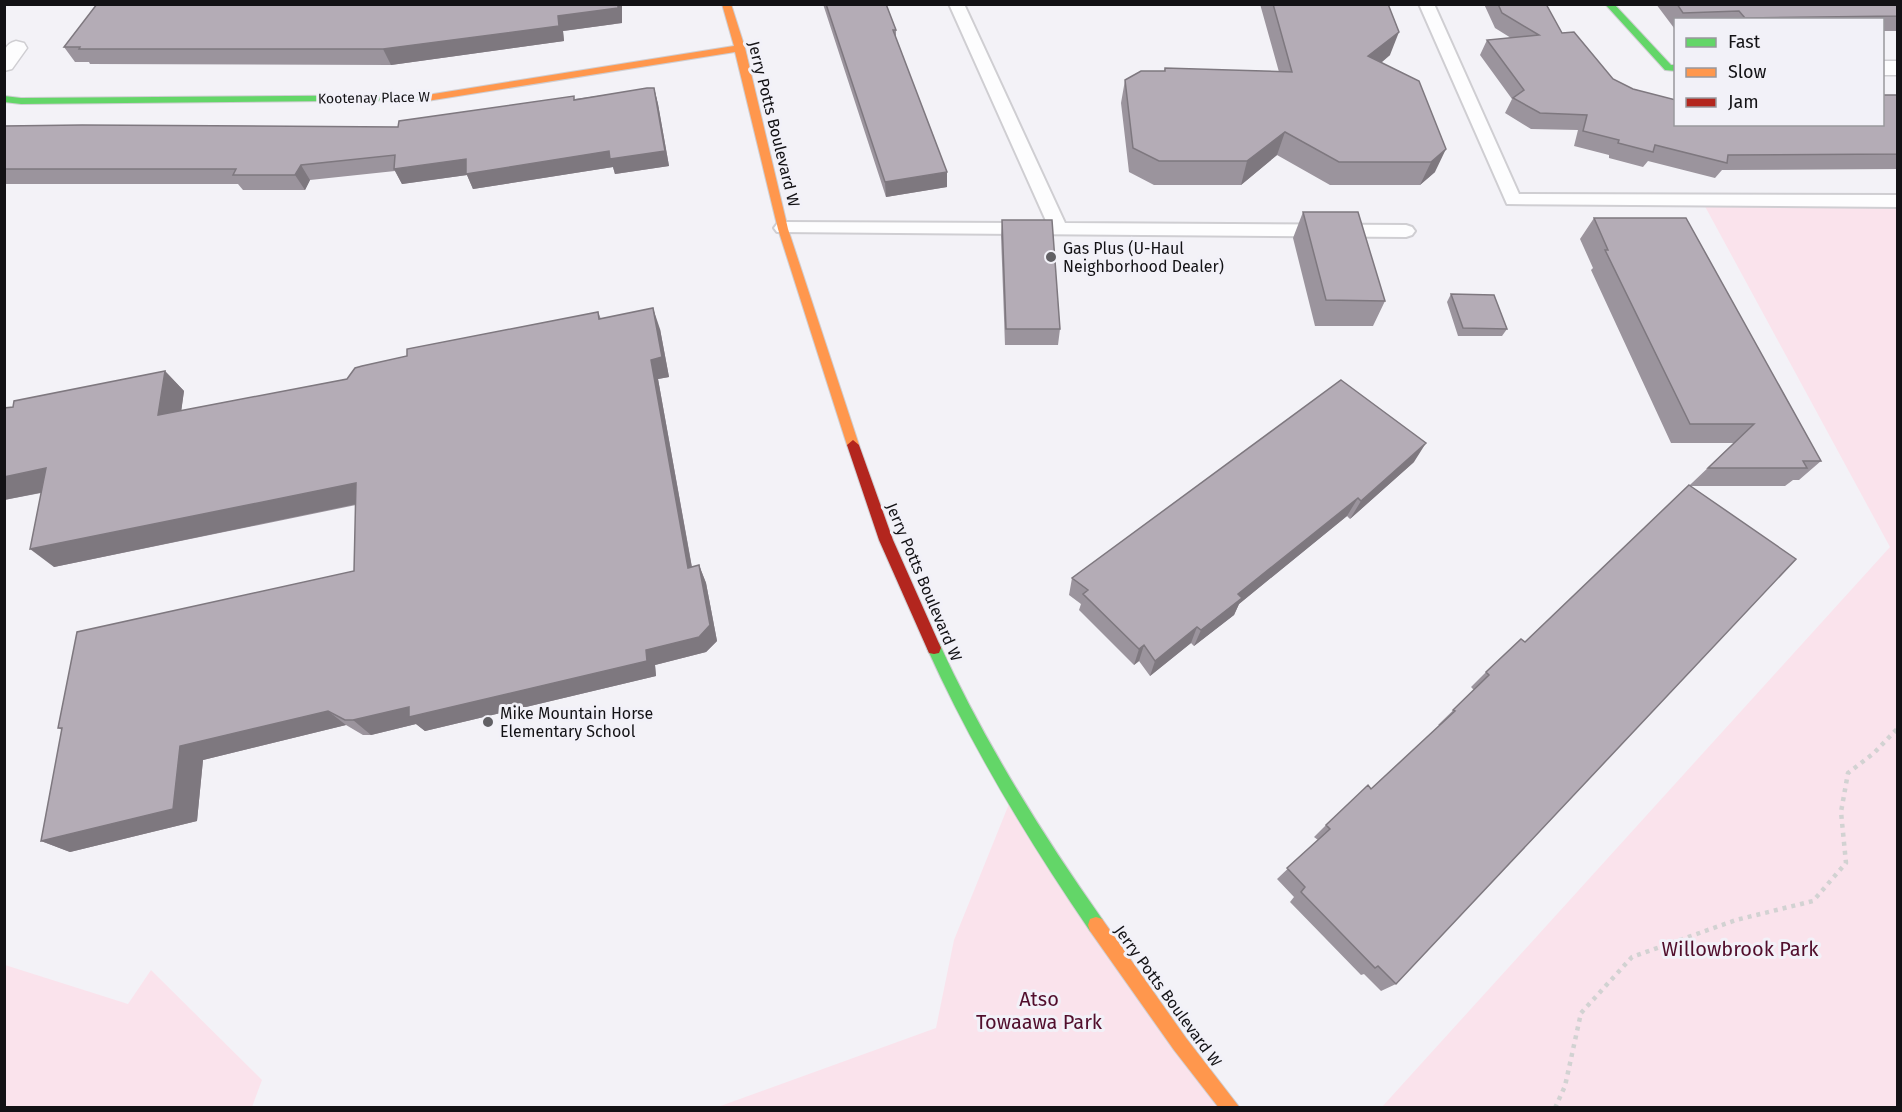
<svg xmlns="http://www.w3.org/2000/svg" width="1902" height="1112" viewBox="0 0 1902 1112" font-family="'Fira Sans',sans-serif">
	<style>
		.green { fill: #fae3ec }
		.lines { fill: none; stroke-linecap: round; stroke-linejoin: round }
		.lane-casing { stroke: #cfced2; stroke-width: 4 }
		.street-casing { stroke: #cfced2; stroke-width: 3 }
		.fast-casing { stroke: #cfced2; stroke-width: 2 }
		.slow-casing { stroke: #cfced2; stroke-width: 2 }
		.jam-casing { stroke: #cfced2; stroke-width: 2 }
		.path { stroke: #d2d2d2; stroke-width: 4.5; stroke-dasharray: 4 5; stroke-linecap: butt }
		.lane { fill: #fdfdfe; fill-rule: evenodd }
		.street { fill: #fdfdfe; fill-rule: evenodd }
		.fast { fill: #63d668; fill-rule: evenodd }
		.slow { fill: #ff974d; fill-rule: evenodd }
		.jam { fill: #b3261e; fill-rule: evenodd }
		.wall { fill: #9b949d }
		.shaded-wall { fill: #7e787f }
		.building { fill: #b4acb6; stroke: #7e787f; stroke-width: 1.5 }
		.poi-dot { fill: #616064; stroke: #f2f1f8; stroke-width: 2 }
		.labels { text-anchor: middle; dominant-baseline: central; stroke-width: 6; stroke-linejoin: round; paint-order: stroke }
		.far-street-label { font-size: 14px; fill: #131215; stroke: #f2f1f8 }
		.street-label { font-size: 16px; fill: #131215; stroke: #f2f1f8 }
		.poi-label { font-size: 16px; fill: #131215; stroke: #f2f1f8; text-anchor: start }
		.near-park-label { font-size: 20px; fill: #510e2c; stroke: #f2f1f8 }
	</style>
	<rect width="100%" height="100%" fill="#f3f2f7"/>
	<path class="green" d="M1701,199L1897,201V1107L1381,1108L1890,547Z
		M1011,799L1231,1108H715L936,1028L954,940Z
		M5,965L128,1004L151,970L262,1080L252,1107H5Z"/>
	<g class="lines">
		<g class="lane-casing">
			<path id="lane" d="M949,4H964L1065,223L1406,225L1412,227L1415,231L1412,235L1406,237L777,232L774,228L777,224L783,222L1047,223Z
				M1419,4H1434L1519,194L1898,195V207L1507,204Z"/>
		</g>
		<g class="street-casing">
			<path id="street" d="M16,41L24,43L27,48L12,69L4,71C4,57 1,45 16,41Z
				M1882,61H1898V75H1882Z"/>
		</g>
		<g class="fast-casing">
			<path id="fast" d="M1605,4H1614L1671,65H1676V71L1665,70Z
				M427,95L432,98L430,100L21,104L4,102V96L21,98Z
				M934,642L939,643C984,741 1040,831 1102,919L1104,925L1102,931L1096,933L1090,931C1028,840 972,748 927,648L929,643Z"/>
		</g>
		<g class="slow-casing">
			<path id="slow" d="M722,4H731L745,48L788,229L859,445L853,450L847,445L778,229L735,52L427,101L422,98L427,95L734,46Z
				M1096,917L1102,919L1186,1038L1240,1108H1219L1174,1050L1090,931L1088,925L1090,919Z"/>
		</g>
		<g class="jam-casing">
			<path id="jam" d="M853,440L859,445L893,540L941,648L939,653L934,654L929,653L879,540L847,445Z"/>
		</g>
		<path class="path" d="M1555,1108L1565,1086L1581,1013L1632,957L1736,920L1813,901L1846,863L1841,812L1848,773L1874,753L1898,728"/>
		<use href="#lane" class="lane"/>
		<use href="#street" class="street"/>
		<use href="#fast" class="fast"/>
		<use href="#slow" class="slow"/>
		<use href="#jam" class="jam"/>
	</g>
	<path class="wall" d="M823,4H886L896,30V39L947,187L886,197Z
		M1260,4H1388L1390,55L1381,63L1419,81L1435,172L1420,185H1330L1277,155L1241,185H1154L1129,172L1121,103L1125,80L1164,71L1165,68L1279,72Z
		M1484,4H1546L1562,33L1613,79L1676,124L1898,95V169L1722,170L1715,178L1648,161L1643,167L1609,158V155L1574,146L1578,130L1531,129L1505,113L1512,99L1480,55L1487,40L1511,38L1495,28Z
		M1656,4H1898V31H1882V20H1676V28H1674Z
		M622,23L563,31L564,41L391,65L90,64L89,62H75L64,47Z
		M654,88L658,104L669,166L615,174L613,167L473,189L467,175L402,184L395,171L310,180L305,190H243L238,184H4V126L398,127L575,99Z
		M1303,212L1385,301L1373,326H1315L1293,238Z
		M1594,218L1821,461L1799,480H1793L1785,486H1690L1396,984L1381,991L1364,974L1361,975L1290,902L1294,897L1277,879L1318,840L1314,837L1326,825L1371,789L1440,725H1438L1474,690L1471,687L1486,672L1525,642L1734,443H1671L1591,270L1593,268L1580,239Z
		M1002,220L1060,329L1058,345H1005L1001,236Z
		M1451,294L1507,329L1502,336H1458L1447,302Z
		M598,312L601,319L660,329L669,377L658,379L692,567L699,565L706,583L717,641L706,652L655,665L656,676L425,731L416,724L371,735H363L346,725L203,760L197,821L70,852L41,841L62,730L58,728L354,571L356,505L54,567L41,493L4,500L165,371L184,391L181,411L347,379L407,356Z
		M1414,462L1350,519L1347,516L1239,604L1234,615L1194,646L1191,643L1150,676L1139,661L1134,665L1079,610L1081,604L1069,595L1072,578Z"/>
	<path class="shaded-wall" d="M618,4H622V23L563,31L564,41L391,65L383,49Z
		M1399,32L1390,55L1360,80L1368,56Z
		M654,88L658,104L669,166L615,174L613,167L473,189L467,175L402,184L394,169Z
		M1285,132L1277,155L1241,185L1247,161Z
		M1446,149L1435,172L1420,185L1431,162Z
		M301,165L310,180L305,190L295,175Z
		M947,172V187L886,197L885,182Z
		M653,308L660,329L669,377L658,379L695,585L688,568L651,360Z
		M165,371L184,391L178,435L158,415Z
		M1426,443L1414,462L1350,519L1361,501Z
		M46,468L69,487L4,500V477Z
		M356,483L371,501L54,567L30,549Z
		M1358,498L1347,516L1239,604L1234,615L1194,646L1201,630L1238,594Z
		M699,565L706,583L717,641L706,652L655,665L656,676L425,731L416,724L371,735L353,720L646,650Z
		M1197,627L1191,643L1150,676L1155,661Z
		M1144,645L1139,661L1134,665L1139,649Z
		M328,711L346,725L203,760L197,821L70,852L41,841L180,746Z"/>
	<path class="building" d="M97,4H618V8L558,16L559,26L383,49H79L80,47H64Z
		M826,4H886L896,30H893L947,172L885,182Z
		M1273,4H1388L1399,32L1368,56L1419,81L1446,149L1431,162H1339L1285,132L1247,161H1159L1133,148L1125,80L1141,71H1165V68L1292,72Z
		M1498,4H1546L1562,33L1574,32L1613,79L1633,89L1676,100V124H1882V95H1898V154L1728,155L1727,163L1655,145L1653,152L1618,143L1619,140L1583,131L1587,115L1540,113L1513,98L1524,90L1487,40L1539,35L1502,13Z
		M1677,4H1898V16L1745,18L1739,11L1683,13Z
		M647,88H654L665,151L610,159L609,151L466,174V159L394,169L395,155L301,165L295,175H233L236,169H4V126L82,125L398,127L399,121L574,96V100Z
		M1303,212H1358L1385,301L1326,300Z
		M1594,218H1686L1821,461H1803L1807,468H1708L1754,424H1690L1605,250H1608Z
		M1002,220H1052L1060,329H1006Z
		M1451,294L1494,295L1507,329L1463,328Z
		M653,308L662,357L651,360L688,568L699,565L710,625L699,637L646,650L647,661L409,717V707L353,720H345L328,711L180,746L173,809L41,841L62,728H58L77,632L354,571L356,483L30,549L46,468L4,477V408L13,407L14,401L165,371L158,415L347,379L355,368L362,366L407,356V349L598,312L599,319Z
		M1341,380L1426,443L1361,501L1358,498L1238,594L1242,598L1201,630L1197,627L1155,661L1144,645L1139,649L1083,594L1088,590L1072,578Z
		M1689,485L1796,559L1396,984L1378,966L1375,968L1301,892L1305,887L1287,868L1330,829L1326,825L1368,785L1371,789L1455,711L1453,710L1489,675L1486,672L1521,639L1525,642Z"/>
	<g class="poi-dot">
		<circle cx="1051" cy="257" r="6"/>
		<circle cx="488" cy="722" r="6"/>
	</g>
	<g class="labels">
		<g class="far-street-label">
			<text transform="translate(374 98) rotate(-1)">Kootenay Place W</text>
		</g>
		<g class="street-label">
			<text transform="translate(774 124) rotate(76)">Jerry Potts Boulevard W</text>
			<text transform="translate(924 582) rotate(67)">Jerry Potts Boulevard W</text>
			<text transform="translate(1168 996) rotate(54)">Jerry Potts Boulevard W</text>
		</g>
		<g class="poi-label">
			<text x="1063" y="248">Gas Plus (U-Haul<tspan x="1063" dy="18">Neighborhood Dealer)</tspan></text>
			<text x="500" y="713">Mike Mountain Horse<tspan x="500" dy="18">Elementary School</tspan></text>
		</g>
		<g class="near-park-label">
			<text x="1740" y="949">Willowbrook Park</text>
			<text x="1039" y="999">Atso<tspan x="1039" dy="23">Towaawa Park</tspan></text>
		</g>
	</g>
	<rect width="1902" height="1112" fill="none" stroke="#131215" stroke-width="12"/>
	<rect x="1674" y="18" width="210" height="108" fill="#f2f1f8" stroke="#99989d" stroke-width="1.5"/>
	<rect x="1686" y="38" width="30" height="9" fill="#63d668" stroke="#99989d" stroke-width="1.5"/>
	<text x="1728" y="48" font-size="18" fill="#131215">Fast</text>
	<rect x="1686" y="68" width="30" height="9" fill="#ff974d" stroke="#99989d" stroke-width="1.5"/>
	<text x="1728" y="78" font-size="18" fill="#131215">Slow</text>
	<rect x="1686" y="98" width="30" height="9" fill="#b3261e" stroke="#99989d" stroke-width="1.5"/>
	<text x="1728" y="108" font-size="18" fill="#131215">Jam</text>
</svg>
